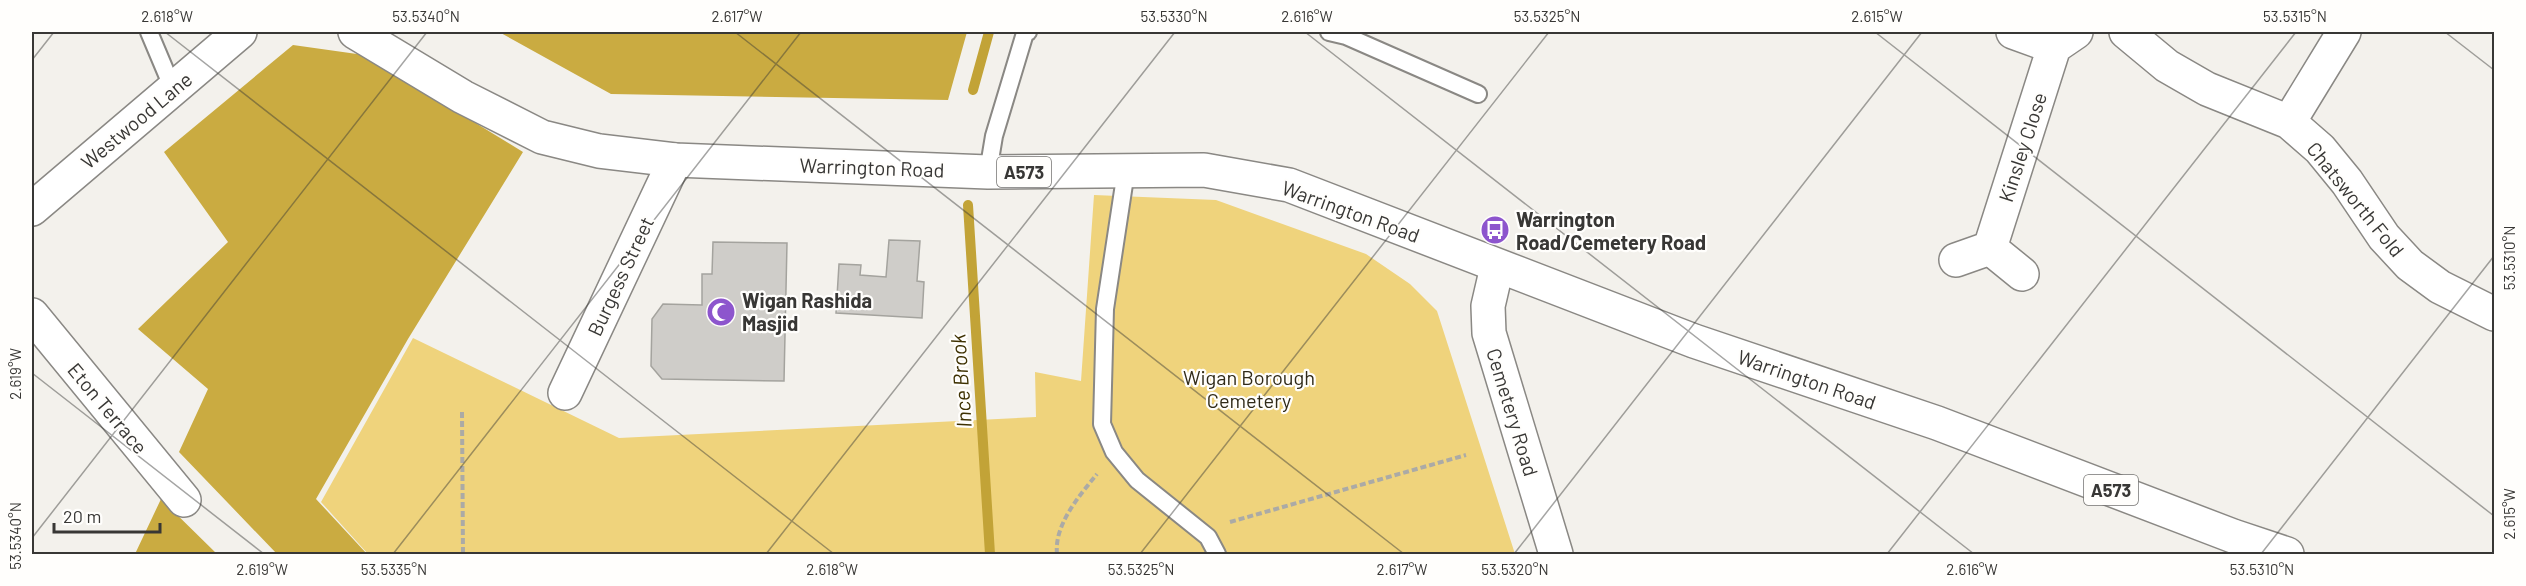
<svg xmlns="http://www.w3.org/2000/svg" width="2526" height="586" viewBox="0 0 2526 586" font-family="Barlow,sans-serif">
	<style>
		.green { fill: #efd37c }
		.forest { fill: #caab41 }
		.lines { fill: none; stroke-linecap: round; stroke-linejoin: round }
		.stream { stroke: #c2a337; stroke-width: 10 }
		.building { fill: #cfcdc9; stroke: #a4a39e; stroke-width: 1.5 }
		.lane-casing { stroke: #8a8884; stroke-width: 20 }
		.street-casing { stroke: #8a8884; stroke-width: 36 }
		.primary-casing { stroke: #8a8884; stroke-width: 36 }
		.path { stroke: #abaaa6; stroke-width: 4; stroke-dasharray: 6 3; stroke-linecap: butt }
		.lane { stroke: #fff; stroke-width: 16 }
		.street { stroke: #fff; stroke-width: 33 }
		.primary { stroke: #fff; stroke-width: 33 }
		.ticks { fill: none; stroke: #383735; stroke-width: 1.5; stroke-opacity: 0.45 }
		.labels { text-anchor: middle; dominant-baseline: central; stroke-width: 4.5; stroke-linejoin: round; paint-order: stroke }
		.shield { fill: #fffefc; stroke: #747371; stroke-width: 1.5 }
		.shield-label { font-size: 18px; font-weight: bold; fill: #383735 }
		.street-label { font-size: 20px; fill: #383735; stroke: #fffefc }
		.poi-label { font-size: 20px; font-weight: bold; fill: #383735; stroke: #fffefc; text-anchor: start }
		.park-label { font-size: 20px; fill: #302a18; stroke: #fffefc }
		.water-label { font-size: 21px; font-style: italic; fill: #3e3102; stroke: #fffefc }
		.neatline { fill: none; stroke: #383735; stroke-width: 2 }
		.ticks-label { font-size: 15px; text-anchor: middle; fill: #383735 }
	</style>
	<rect width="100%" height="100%" fill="#f3f1ec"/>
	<path class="green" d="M1094,195L1216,200L1366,254L1410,284L1437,311L1515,554H368L321,502L413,338L619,438L1036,417L1035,372L1081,381Z"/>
	<path class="forest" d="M499,32H967L948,100L611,94Z
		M293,45L364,55L523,152L408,339L316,499L367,554H277L179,452L208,389L138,329L228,242L164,152Z
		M161,499L217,554H135Z"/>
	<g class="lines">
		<path class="stream" d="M973,90L989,32
			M968,205L990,554"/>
	</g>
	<path class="building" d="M889,240L920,241L917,281L924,282L922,318L836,313L839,264L861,265L860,275L886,277Z
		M713,242L787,243L784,381L662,379L651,366L652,319L663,304L702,305V274H712Z"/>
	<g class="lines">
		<g class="lane-casing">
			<path id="lane" d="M149,32L173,89
				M1329,32L1346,36L1478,94
				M1126,171L1105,309L1102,424L1114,452L1137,480L1208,537L1217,554
				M988,172L994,136L1025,33L1028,32"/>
		</g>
		<g class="street-casing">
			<path id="street" d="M2013,32L2054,47L2076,32
				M2126,32L2167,66L2207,89L2289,122L2320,149L2347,182L2384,237L2410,265L2440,287L2494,314
				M2289,122L2344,32
				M32,209L240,32
				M1990,248L2054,47
				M1956,260L1990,248L2022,274
				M1497,267L1488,306L1489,333L1556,554
				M32,315L184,500
				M565,393L675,160"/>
		</g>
		<g class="primary-casing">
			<path id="primary" d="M355,32L463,97L542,137L599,151L675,160L988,172L1204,170L1289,185L1694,341L1937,423L2233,536L2287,554"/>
		</g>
		<path class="path" d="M462,412L463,554
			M1230,522L1466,455
			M1057,554C1054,525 1079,496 1097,474"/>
		<use href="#lane" class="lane"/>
		<use href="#street" class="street"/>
		<use href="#primary" class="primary"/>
	</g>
	<path class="ticks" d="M165,32L834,554M735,32L1404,554M1305,32L1974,554M1875,32L2494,516M2445,32L2494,70M32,60L54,32M32,373L264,554M32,538L427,32M393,554L801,32M766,554L1175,32M1140,554L1549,32M1514,554L1922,32M1887,554L2296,32M2261,554L2494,256"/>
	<defs>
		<g id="bus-disc" transform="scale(1.5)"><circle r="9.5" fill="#8d55cd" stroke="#fffefc"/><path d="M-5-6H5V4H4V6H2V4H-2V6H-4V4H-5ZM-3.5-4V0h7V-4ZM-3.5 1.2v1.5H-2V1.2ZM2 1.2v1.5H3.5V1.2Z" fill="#fff"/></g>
		<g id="mosque-disc" transform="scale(1.5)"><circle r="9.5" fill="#8d55cd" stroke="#fffefc"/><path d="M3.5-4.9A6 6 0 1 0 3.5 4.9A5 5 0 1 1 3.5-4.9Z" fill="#fff"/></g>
	</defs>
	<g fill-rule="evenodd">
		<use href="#bus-disc" x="1495" y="230"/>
		<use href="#mosque-disc" x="721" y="312"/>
	</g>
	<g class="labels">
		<g class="shield">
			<rect x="997" y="157" width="54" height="30" rx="4.5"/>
			<rect x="2084" y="475" width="54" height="30" rx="4.5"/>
		</g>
		<g class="shield-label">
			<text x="1024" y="172">A573</text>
			<text x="2111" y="490">A573</text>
		</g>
		<g class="street-label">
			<text transform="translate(136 120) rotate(-40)">Westwood Lane</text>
			<text transform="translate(2022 147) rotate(-72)">Kinsley Close</text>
			<text transform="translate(872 167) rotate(2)">Warrington Road</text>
			<text transform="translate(2356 199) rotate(51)">Chatsworth Fold</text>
			<text transform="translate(1351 211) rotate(20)">Warrington Road</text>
			<text transform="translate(620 276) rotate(-65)">Burgess Street</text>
			<text transform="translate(1807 379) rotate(19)">Warrington Road</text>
			<text transform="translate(108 408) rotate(50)">Eton Terrace</text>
			<text transform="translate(1513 412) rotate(73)">Cemetery Road</text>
		</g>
		<g class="poi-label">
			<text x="1516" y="219">Warrington<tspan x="1516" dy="23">Road/Cemetery Road</tspan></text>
			<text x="742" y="300">Wigan Rashida<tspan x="742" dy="23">Masjid</tspan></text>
		</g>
		<g class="park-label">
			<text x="1249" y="377">Wigan Borough<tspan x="1249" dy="23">Cemetery</tspan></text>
		</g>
		<g class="water-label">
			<text transform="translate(960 381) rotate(-94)">Ince Brook</text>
		</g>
	</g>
	<rect width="2526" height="586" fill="none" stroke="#fffefc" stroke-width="66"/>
	<path d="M54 523v9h106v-9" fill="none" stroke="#383735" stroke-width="3"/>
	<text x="63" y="523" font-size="18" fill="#383735" stroke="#fffefc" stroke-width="4.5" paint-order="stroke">20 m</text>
	<rect x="33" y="33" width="2460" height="520" class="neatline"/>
	<g class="ticks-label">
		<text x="167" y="22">2.618°W</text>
		<text x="426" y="22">53.5340°N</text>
		<text x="737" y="22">2.617°W</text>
		<text x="1174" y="22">53.5330°N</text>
		<text x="1307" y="22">2.616°W</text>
		<text x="1547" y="22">53.5325°N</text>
		<text x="1877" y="22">2.615°W</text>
		<text x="2295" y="22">53.5315°N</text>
		<text transform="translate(2510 258) rotate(-90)" y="5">53.5310°N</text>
		<text transform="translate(16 374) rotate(-90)" y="5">2.619°W</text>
		<text transform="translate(2510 514) rotate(-90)" y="5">2.615°W</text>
		<text transform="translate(16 536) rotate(-90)" y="5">53.5340°N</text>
		<text x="262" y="575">2.619°W</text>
		<text x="394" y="575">53.5335°N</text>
		<text x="832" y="575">2.618°W</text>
		<text x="1141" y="575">53.5325°N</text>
		<text x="1402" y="575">2.617°W</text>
		<text x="1515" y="575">53.5320°N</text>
		<text x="1972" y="575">2.616°W</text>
		<text x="2262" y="575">53.5310°N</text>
	</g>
</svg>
